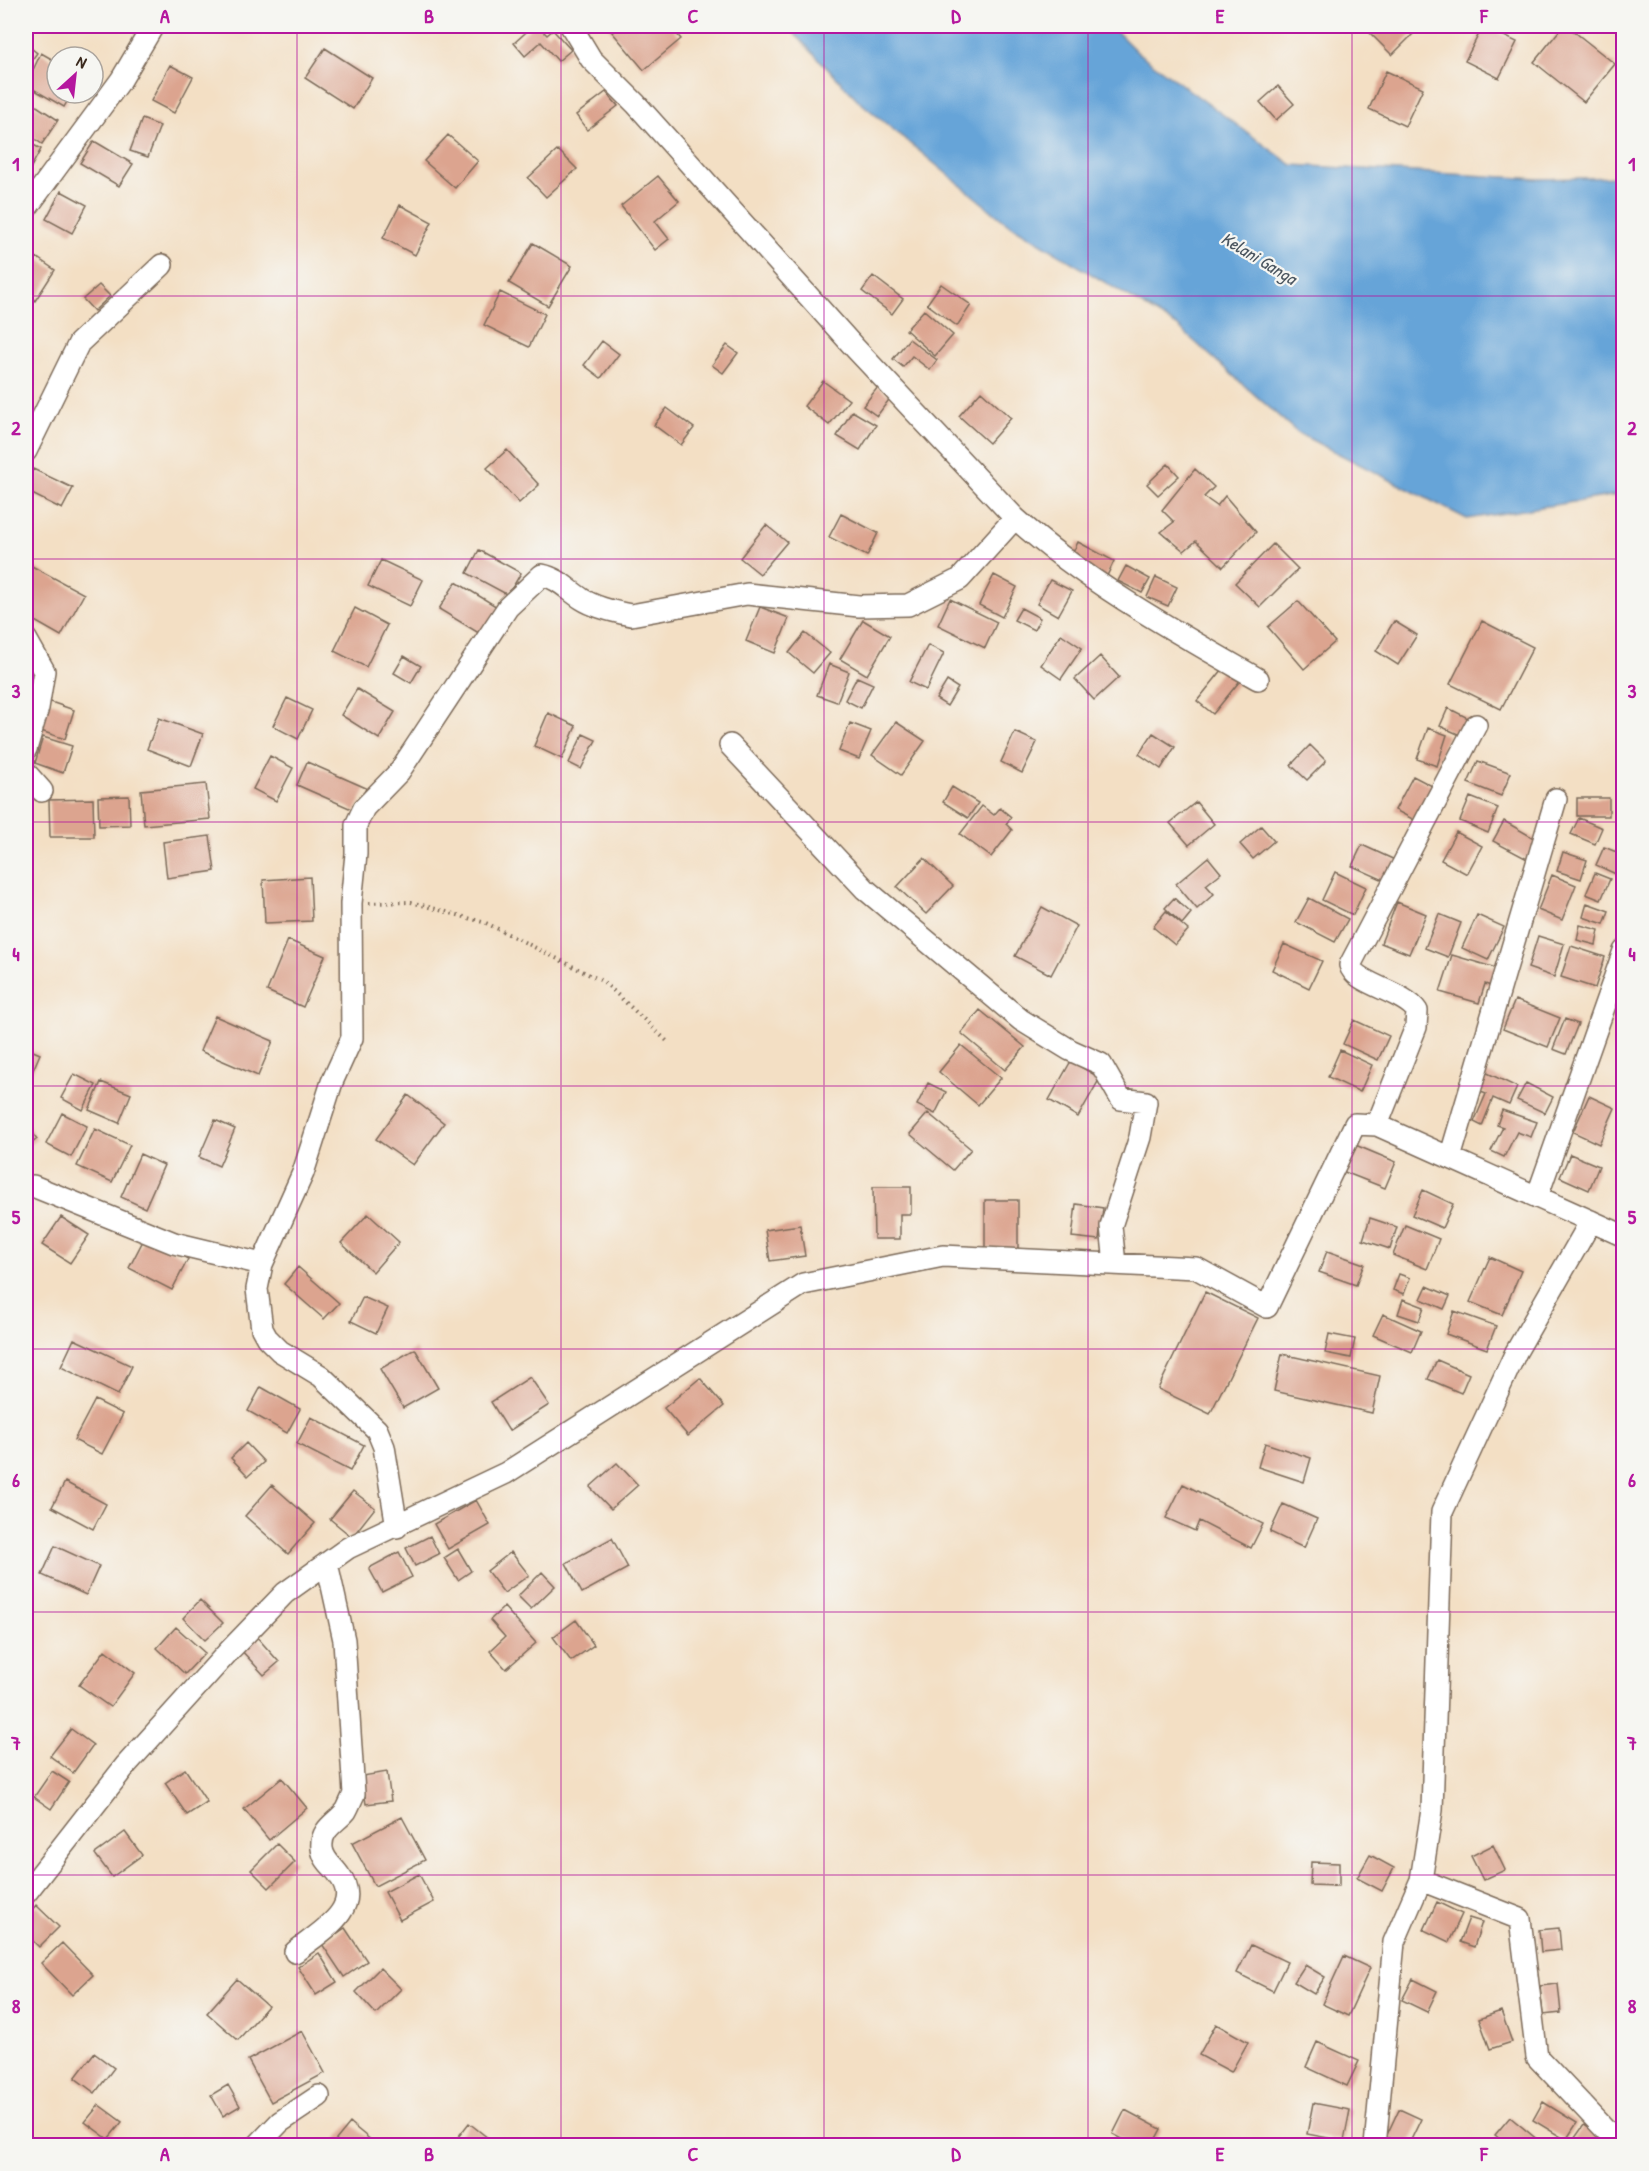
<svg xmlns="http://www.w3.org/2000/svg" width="1649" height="2171" viewBox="0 0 1649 2171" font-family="'Patrick Hand',sans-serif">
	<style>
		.water { fill: #66a4d8; stroke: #50677b; stroke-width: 1.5 }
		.building { fill: #dca48f }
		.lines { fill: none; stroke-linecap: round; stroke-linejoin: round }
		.minor-casing { stroke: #7b6958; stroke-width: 24 }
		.path { stroke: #7b6958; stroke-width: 4; stroke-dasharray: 1.5 4.5; stroke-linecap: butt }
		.minor { stroke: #fff; stroke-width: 21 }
		.grid { fill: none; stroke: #b5179e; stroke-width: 1.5; stroke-opacity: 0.55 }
		.labels { text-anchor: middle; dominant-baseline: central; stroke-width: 4.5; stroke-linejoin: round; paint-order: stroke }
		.water-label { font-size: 18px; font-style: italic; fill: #4a555f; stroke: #f6f6f2 }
		.neatline { fill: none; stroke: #b5179e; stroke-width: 2 }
		.grid-label { font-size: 20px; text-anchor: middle; font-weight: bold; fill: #b5179e }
	</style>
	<rect width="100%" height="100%" fill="#f6f6f2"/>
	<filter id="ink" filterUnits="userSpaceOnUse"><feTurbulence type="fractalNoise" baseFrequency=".0167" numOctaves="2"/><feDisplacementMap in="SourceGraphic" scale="12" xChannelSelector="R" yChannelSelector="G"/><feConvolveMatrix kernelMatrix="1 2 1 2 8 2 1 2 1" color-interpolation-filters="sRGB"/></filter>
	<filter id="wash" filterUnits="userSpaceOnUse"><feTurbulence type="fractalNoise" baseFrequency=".008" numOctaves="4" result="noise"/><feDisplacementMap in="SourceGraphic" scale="24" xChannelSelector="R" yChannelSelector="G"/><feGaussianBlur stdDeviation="1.35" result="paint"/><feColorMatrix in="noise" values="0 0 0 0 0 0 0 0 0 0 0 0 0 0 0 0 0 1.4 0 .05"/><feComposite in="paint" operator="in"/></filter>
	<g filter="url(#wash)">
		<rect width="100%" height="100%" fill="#f3dfc4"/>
		<path class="water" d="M787,26H1111L1137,52L1292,165L1540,179L1623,177V494L1467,519L1298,433L1177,326L1004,221L860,102Z"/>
		<g id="blocks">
			<path class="building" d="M533,26H538L547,35L553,30L571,50L558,61L541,42L525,56L514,43Z
				M607,26H677L674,31L681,39L644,70Z
				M1373,26H1421L1392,55L1368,31Z
				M1483,26L1517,42L1499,78L1465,61Z
				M1563,26H1567L1615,64L1584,102L1534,62Z
				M26,44L37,53L26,68Z
				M325,48L372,78L353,109L305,78Z
				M41,53L57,62V93H72L64,107L26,85Z
				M170,65L193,77L174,113L151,101Z
				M1386,71L1423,88L1405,126L1369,109Z
				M1278,86L1294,104L1276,120L1260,102Z
				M606,92L618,106L587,130L576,115Z
				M26,99L58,120L42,144L26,133Z
				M142,119L160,126L148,157L130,151Z
				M448,135L478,161L455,188L424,161Z
				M26,141L41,149L26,176Z
				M94,141L133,164L119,186L80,163Z
				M558,150L577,169L546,197L528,178Z
				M658,176L679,201L655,221L669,239L655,250L621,206Z
				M61,191L87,205L72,233L46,219Z
				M400,205L432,222L415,255L383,238Z
				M533,243L572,266L548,306L509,283Z
				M36,257L55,270L35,301L26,295V274Z
				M873,276L903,299L892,314L862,291Z
				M941,284L971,305L957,326L927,304Z
				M99,285L110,296L94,311L83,299Z
				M500,292L545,314L529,347L484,325Z
				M924,310L953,335L935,356L906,330Z
				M909,339L937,360L930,370L912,356L903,367L893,359Z
				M602,341L619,354L601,378L584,365Z
				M727,345L738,353L723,373L712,365Z
				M823,381L849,400L829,425L804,406Z
				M878,387L891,397L877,416L863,406Z
				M981,391L1011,418L989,443L959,416Z
				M667,408L694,428L681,445L654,425Z
				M852,411L876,425L860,450L837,436Z
				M507,450L539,485L519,503L487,468Z
				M1168,464L1179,476L1158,495L1147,484Z
				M33,469L73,488L62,509L26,491V484Z
				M1195,469L1214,487L1204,497L1217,506L1225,496L1256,532L1223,567L1196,541L1184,551L1161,532L1174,522L1162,510Z
				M841,514L878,533L867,556L829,537Z
				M766,525L787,542L760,574L740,558Z
				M1078,542L1114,561L1106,578L1070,559Z
				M1273,544L1298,569L1260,607L1235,583Z
				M479,550L521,573L508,595L467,573Z
				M381,560L423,580L410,606L368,586Z
				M26,563L84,594L61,636L26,616Z
				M1126,566L1150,579L1142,593L1118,581Z
				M994,575L1017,587L1002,617L979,605Z
				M1156,577L1177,587L1168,606L1147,597Z
				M1050,580L1072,591L1058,616L1037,604Z
				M456,582L499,608L482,635L439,609Z
				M950,599L997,622L985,648L938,625Z
				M1298,601L1335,642L1304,669L1268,627Z
				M760,607L789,618L775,653L746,641Z
				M355,608L387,625L366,667L334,651Z
				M1021,608L1040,618L1034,630L1014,620Z
				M863,620L890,636L867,675L840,659Z
				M1394,621L1417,635L1398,665L1376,651Z
				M1482,621L1533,647L1501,709L1450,684Z
				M805,633L830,653L813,673L789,653Z
				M1061,634L1082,648L1061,679L1041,665Z
				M928,645L944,653L926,690L909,682Z
				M404,656L421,666L411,683L394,673Z
				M1100,656L1119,677L1094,700L1075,679Z
				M829,664L849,672L837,702L817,695Z
				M1227,664L1243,677L1213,714L1197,701Z
				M857,677L873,684L861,708L845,700Z
				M947,681L958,688L947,706L936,699Z
				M357,689L395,712L379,739L341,715Z
				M287,698L312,710L298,739L273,726Z
				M48,701L74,710L65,739L38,730Z
				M1448,708L1468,718L1460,735L1440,726Z
				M548,713L576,726L562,759L534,746Z
				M159,718L203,734L191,766L147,749Z
				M896,722L925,741L901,775L872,755Z
				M850,723L871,731L859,759L839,751Z
				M1428,728L1447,735L1437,766L1417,759Z
				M1015,732L1037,742L1022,773L1001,762Z
				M1153,733L1175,747L1161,769L1139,754Z
				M583,734L596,740L581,769L569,763Z
				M43,737L72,746L63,773L35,763Z
				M1310,745L1326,761L1307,780L1291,765Z
				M270,756L293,768L276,801L253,789Z
				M1478,761L1511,773L1501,796L1468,783Z
				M307,762L366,788L356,811L297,785Z
				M1413,776L1438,789L1420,823L1395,810Z
				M206,784L210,819L144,825L141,790Z
				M952,787L978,803L968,818L943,802Z
				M129,796L130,825L99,826L98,797Z
				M1470,797L1498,808L1488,833L1460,821Z
				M1577,798H1609V816H1577Z
				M93,799L94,837H50L49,800Z
				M1196,802L1214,824L1189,845L1170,823Z
				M982,806L994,815L1000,808L1011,817L1006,824L1012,830L991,857L960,834Z
				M1579,818L1602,828L1595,844L1571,834Z
				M1504,821L1537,840L1527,859L1493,841Z
				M1261,826L1274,841L1253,859L1240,844Z
				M1456,832L1482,846L1467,874L1441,860Z
				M210,836L215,871L167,878L163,842Z
				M1362,845L1397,861L1388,882L1352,866Z
				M1604,847L1624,855V868L1620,876L1596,865Z
				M1563,852L1587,860L1581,879L1557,871Z
				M1208,857L1221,873L1206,885L1214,894L1197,909L1176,884Z
				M924,858L953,886L926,914L897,887Z
				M1335,872L1366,887L1353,915L1322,900Z
				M1595,873L1610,879L1601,900L1586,894Z
				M1552,875L1576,885L1562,920L1538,910Z
				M310,877L312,921L265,923L263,880Z
				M1174,898L1191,913L1182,924L1165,908Z
				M1309,898L1348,919L1335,942L1296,922Z
				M1397,902L1426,914L1409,954L1381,943Z
				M1587,903L1609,911L1604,924L1583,917Z
				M1042,907L1077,926L1051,975L1015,956Z
				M1166,911L1188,930L1175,945L1153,927Z
				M1439,914L1461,923L1448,957L1425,948Z
				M1477,915L1504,927L1488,960L1462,948Z
				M1580,925L1599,930L1596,945L1577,940Z
				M1538,936L1564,944L1554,977L1528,968Z
				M288,940L325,956L303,1007L267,991Z
				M1284,944L1322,961L1309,988L1272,970Z
				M1571,946L1605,957L1595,988L1561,977Z
				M1452,955L1503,970L1497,988L1485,984L1479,1003L1440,992Z
				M1515,1000L1560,1018L1548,1047L1503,1029Z
				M980,1010L1025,1047L1005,1070L961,1033Z
				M215,1016L273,1041L258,1076L200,1051Z
				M1565,1019L1578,1024L1566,1054L1553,1049Z
				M1354,1020L1389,1036L1378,1060L1343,1044Z
				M961,1045L1001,1078L978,1105L939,1072Z
				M26,1048L40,1054L30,1077L26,1075Z
				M1340,1050L1372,1065L1360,1092L1328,1077Z
				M1071,1061L1100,1078L1078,1117L1049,1100Z
				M1481,1070L1517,1087L1509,1105L1493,1098L1482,1126L1474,1122L1486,1094L1473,1089Z
				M74,1074L96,1085L83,1110L61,1098Z
				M101,1082L131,1094L119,1123L89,1110Z
				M928,1083L946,1092L935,1114L917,1105Z
				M1526,1083L1553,1097L1545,1113L1517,1100Z
				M408,1095L444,1123L413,1165L376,1139Z
				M1589,1096L1615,1108L1599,1144L1573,1132Z
				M1502,1110L1537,1122L1531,1137L1517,1132L1504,1157L1491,1151L1503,1127L1497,1125Z
				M62,1113L87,1126L71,1157L46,1144Z
				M928,1113L971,1149L953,1170L910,1134Z
				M215,1120L235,1129L219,1166L199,1157Z
				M26,1123L37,1139L26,1148Z
				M95,1129L130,1145L112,1182L77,1166Z
				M1353,1144L1396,1162L1385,1188L1342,1171Z
				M140,1154L164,1165L145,1208L121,1197Z
				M1570,1154L1599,1166L1589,1190L1560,1177Z
				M873,1187H911V1214H900V1239H874Z
				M1423,1190L1453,1204L1442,1228L1412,1215Z
				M985,1200H1018V1249L985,1248Z
				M1076,1204L1103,1208L1099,1240L1072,1237Z
				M368,1214L399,1242L373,1272L341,1243Z
				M61,1217L89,1235L70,1263L42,1245Z
				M1370,1218L1397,1227L1390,1249L1363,1240Z
				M800,1225L805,1256L770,1261L765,1230Z
				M1405,1225L1439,1239L1427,1269L1393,1255Z
				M145,1237L188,1259L172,1290L129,1268Z
				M1327,1251L1364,1264L1356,1285L1319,1272Z
				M1490,1257L1521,1271L1502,1315L1470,1302Z
				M298,1267L339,1303L324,1319L284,1284Z
				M1399,1274L1410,1278L1404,1294L1393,1290Z
				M1427,1286L1450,1296L1444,1309L1421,1299Z
				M1205,1292L1258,1318L1210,1414L1158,1389Z
				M363,1297L388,1308L376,1333L351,1321Z
				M1403,1299L1424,1307L1419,1321L1398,1314Z
				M1454,1311L1496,1326L1487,1349L1446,1334Z
				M1383,1314L1421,1331L1412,1352L1373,1335Z
				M1329,1334L1355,1339L1351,1358L1325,1353Z
				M74,1339L132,1366L118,1395L61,1367Z
				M415,1349L438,1388L403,1408L380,1369Z
				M1282,1354L1380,1376L1372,1413L1274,1391Z
				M1437,1360L1469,1374L1461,1393L1428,1379Z
				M530,1377L549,1405L509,1431L491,1402Z
				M700,1378L724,1406L688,1436L664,1408Z
				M261,1387L300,1409L287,1433L248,1411Z
				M95,1400L123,1414L102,1454L74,1440Z
				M311,1417L364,1445L350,1471L297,1444Z
				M246,1443L264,1462L248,1476L231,1458Z
				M1265,1443L1311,1458L1304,1482L1258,1467Z
				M617,1463L638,1485L611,1509L590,1487Z
				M65,1482L106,1504L93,1529L52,1507Z
				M1183,1484L1263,1524L1251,1548L1199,1521L1195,1531L1166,1518Z
				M272,1485L315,1523L288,1554L245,1516Z
				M353,1491L375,1508L352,1537L330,1519Z
				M476,1500L490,1525L448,1549L434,1524Z
				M1283,1504L1317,1519L1304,1548L1270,1532Z
				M430,1536L439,1554L415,1566L406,1548Z
				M612,1538L628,1568L582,1593L566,1563Z
				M55,1546L99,1566L86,1595L42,1575Z
				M458,1549L471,1571L458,1580L444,1558Z
				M399,1552L412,1577L382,1592L369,1568Z
				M511,1552L529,1575L504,1593L487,1571Z
				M542,1572L555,1586L531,1609L518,1596Z
				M200,1600L223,1623L205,1640L183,1618Z
				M504,1607L536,1643L506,1669L490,1651L505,1637L490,1620Z
				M576,1620L594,1645L571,1661L553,1637Z
				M176,1627L205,1653L185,1674L157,1648Z
				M256,1636L279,1662L264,1675L241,1650Z
				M105,1650L135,1673L110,1707L79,1685Z
				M71,1729L93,1745L73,1773L50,1756Z
				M185,1769L207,1802L187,1815L165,1783Z
				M52,1771L69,1782L51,1809L34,1797Z
				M387,1772L391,1801L366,1804L362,1776Z
				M282,1778L307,1808L269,1840L244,1809Z
				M402,1817L425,1860L375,1886L352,1843Z
				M125,1832L142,1855L112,1877L95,1854Z
				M277,1844L295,1862L269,1888L251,1870Z
				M1493,1845L1505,1870L1483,1880L1471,1856Z
				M1370,1855L1394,1868L1382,1891L1357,1878Z
				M1311,1862L1339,1863V1886L1310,1885Z
				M419,1874L434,1902L400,1920L385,1892Z
				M1437,1902L1462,1914L1449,1942L1424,1930Z
				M36,1905L59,1927L39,1947L26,1934V1917Z
				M1469,1918L1482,1922L1474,1947L1460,1942Z
				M345,1928L367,1961L344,1977L322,1944Z
				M1559,1928L1561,1950L1541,1952L1539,1930Z
				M62,1943L93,1975L72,1995L41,1963Z
				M1251,1945L1287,1962L1273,1991L1237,1973Z
				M319,1953L337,1982L316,1995L298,1967Z
				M1344,1956L1370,1968L1348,2016L1322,2004Z
				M1305,1965L1325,1977L1314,1994L1294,1982Z
				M380,1968L401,1989L376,2014L356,1992Z
				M237,1979L268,2006L238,2040L207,2013Z
				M1413,1979L1437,1991L1427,2012L1402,2000Z
				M1558,1984L1561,2013L1543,2015L1540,1986Z
				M1501,2011L1512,2042L1490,2049L1479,2019Z
				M1216,2024L1248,2042L1231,2072L1199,2055Z
				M302,2031L325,2073L271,2102L248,2060Z
				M1317,2042L1359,2061L1347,2086L1306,2067Z
				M94,2053L114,2068L95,2093L75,2078Z
				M228,2085L240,2106L223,2116L211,2095Z
				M1543,2102L1577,2123L1566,2140L1533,2120Z
				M1313,2103L1350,2110L1344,2141L1307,2134Z
				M99,2105L122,2122L108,2139L85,2122Z
				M1399,2109L1421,2119L1408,2146L1386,2137Z
				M1125,2110L1161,2129L1152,2146H1135L1113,2134Z
				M1510,2117L1545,2146H1508L1495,2135Z
				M350,2123L378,2146H331Z
				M469,2123L498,2146H451Z
				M1584,2125L1602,2137L1597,2146H1578L1572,2142Z"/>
		</g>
	</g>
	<g filter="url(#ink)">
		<use href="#blocks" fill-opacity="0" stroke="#7b6958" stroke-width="1.5"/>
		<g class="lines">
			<g class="minor-casing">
				<path id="minor" d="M571,26L591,59L636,104L855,348L1015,518C1087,583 1174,631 1258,679
					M26,209L121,80L153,26
					M26,451L79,343L162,265
					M26,639L44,671L38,708L26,749
					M1476,725L1350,965C1354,984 1404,991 1417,1011L1416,1027L1377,1125L1624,1236
					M730,745L865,889L1021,1020L1070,1050L1101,1064L1121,1099L1146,1102L1140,1137L1111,1226L1115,1264
					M26,773L42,791
					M1450,1158L1556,799
					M33,1186L174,1243L262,1264
					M1537,1197L1624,951
					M397,1527L384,1447L377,1430L321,1376L280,1351L267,1338L262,1329L257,1289L262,1264L303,1173L332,1082L352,1038L351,903L356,854V825L364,808L399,772L508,607L542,575C558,578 568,590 582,599C596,608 615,612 631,615L747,594L859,606L908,605L960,579L1015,518
					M1421,1880L1520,1919L1537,2057L1621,2146
					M26,1893L126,1765L229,1651L285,1593L348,1548L506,1473L803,1284L943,1256L1196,1268L1267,1307L1355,1124L1377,1125
					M295,1952C318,1933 365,1909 339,1875C333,1866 323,1860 322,1848C320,1829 336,1823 346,1811C349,1806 351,1800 354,1794L344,1640L327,1563
					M257,2146L280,2122L319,2096
					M1375,2146L1394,1942L1421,1880L1432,1810L1442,1512L1516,1352L1591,1221"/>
			</g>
			<path class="path" d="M369,903L411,902L486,923L604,982L669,1043"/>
			<use href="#minor" class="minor"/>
		</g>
	</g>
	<path class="grid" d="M297,26V2146M561,26V2146M824,26V2146M1088,26V2146M1352,26V2146M26,296H1624M26,559H1624M26,822H1624M26,1086H1624M26,1349H1624M26,1612H1624M26,1875H1624"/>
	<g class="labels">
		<g class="water-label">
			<text transform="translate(1259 258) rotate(31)">Kelani Ganga</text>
		</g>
	</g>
	<rect width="1649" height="2171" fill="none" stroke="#f6f6f2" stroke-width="66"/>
	<g transform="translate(75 75) rotate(27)"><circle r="28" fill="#f6f6f2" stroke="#aba49d" stroke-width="1.5"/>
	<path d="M0-4.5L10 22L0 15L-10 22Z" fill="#b5179e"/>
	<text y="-9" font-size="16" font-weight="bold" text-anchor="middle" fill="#3b2a1e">N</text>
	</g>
	<rect x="33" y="33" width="1583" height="2105" class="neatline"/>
	<g class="grid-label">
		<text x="165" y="23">A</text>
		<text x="429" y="23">B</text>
		<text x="693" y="23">C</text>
		<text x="956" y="23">D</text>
		<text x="1220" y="23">E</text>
		<text x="1484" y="23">F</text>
		<text x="16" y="171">1</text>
		<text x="1632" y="171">1</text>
		<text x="16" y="435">2</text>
		<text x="1632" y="435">2</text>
		<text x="16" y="698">3</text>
		<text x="1632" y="698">3</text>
		<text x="16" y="961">4</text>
		<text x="1632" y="961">4</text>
		<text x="16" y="1224">5</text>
		<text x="1632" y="1224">5</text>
		<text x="16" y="1487">6</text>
		<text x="1632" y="1487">6</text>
		<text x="16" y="1750">7</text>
		<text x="1632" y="1750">7</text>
		<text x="16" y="2013">8</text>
		<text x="1632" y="2013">8</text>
		<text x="165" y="2161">A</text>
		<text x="429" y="2161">B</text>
		<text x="693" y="2161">C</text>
		<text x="956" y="2161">D</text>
		<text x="1220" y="2161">E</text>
		<text x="1484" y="2161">F</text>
	</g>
</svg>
